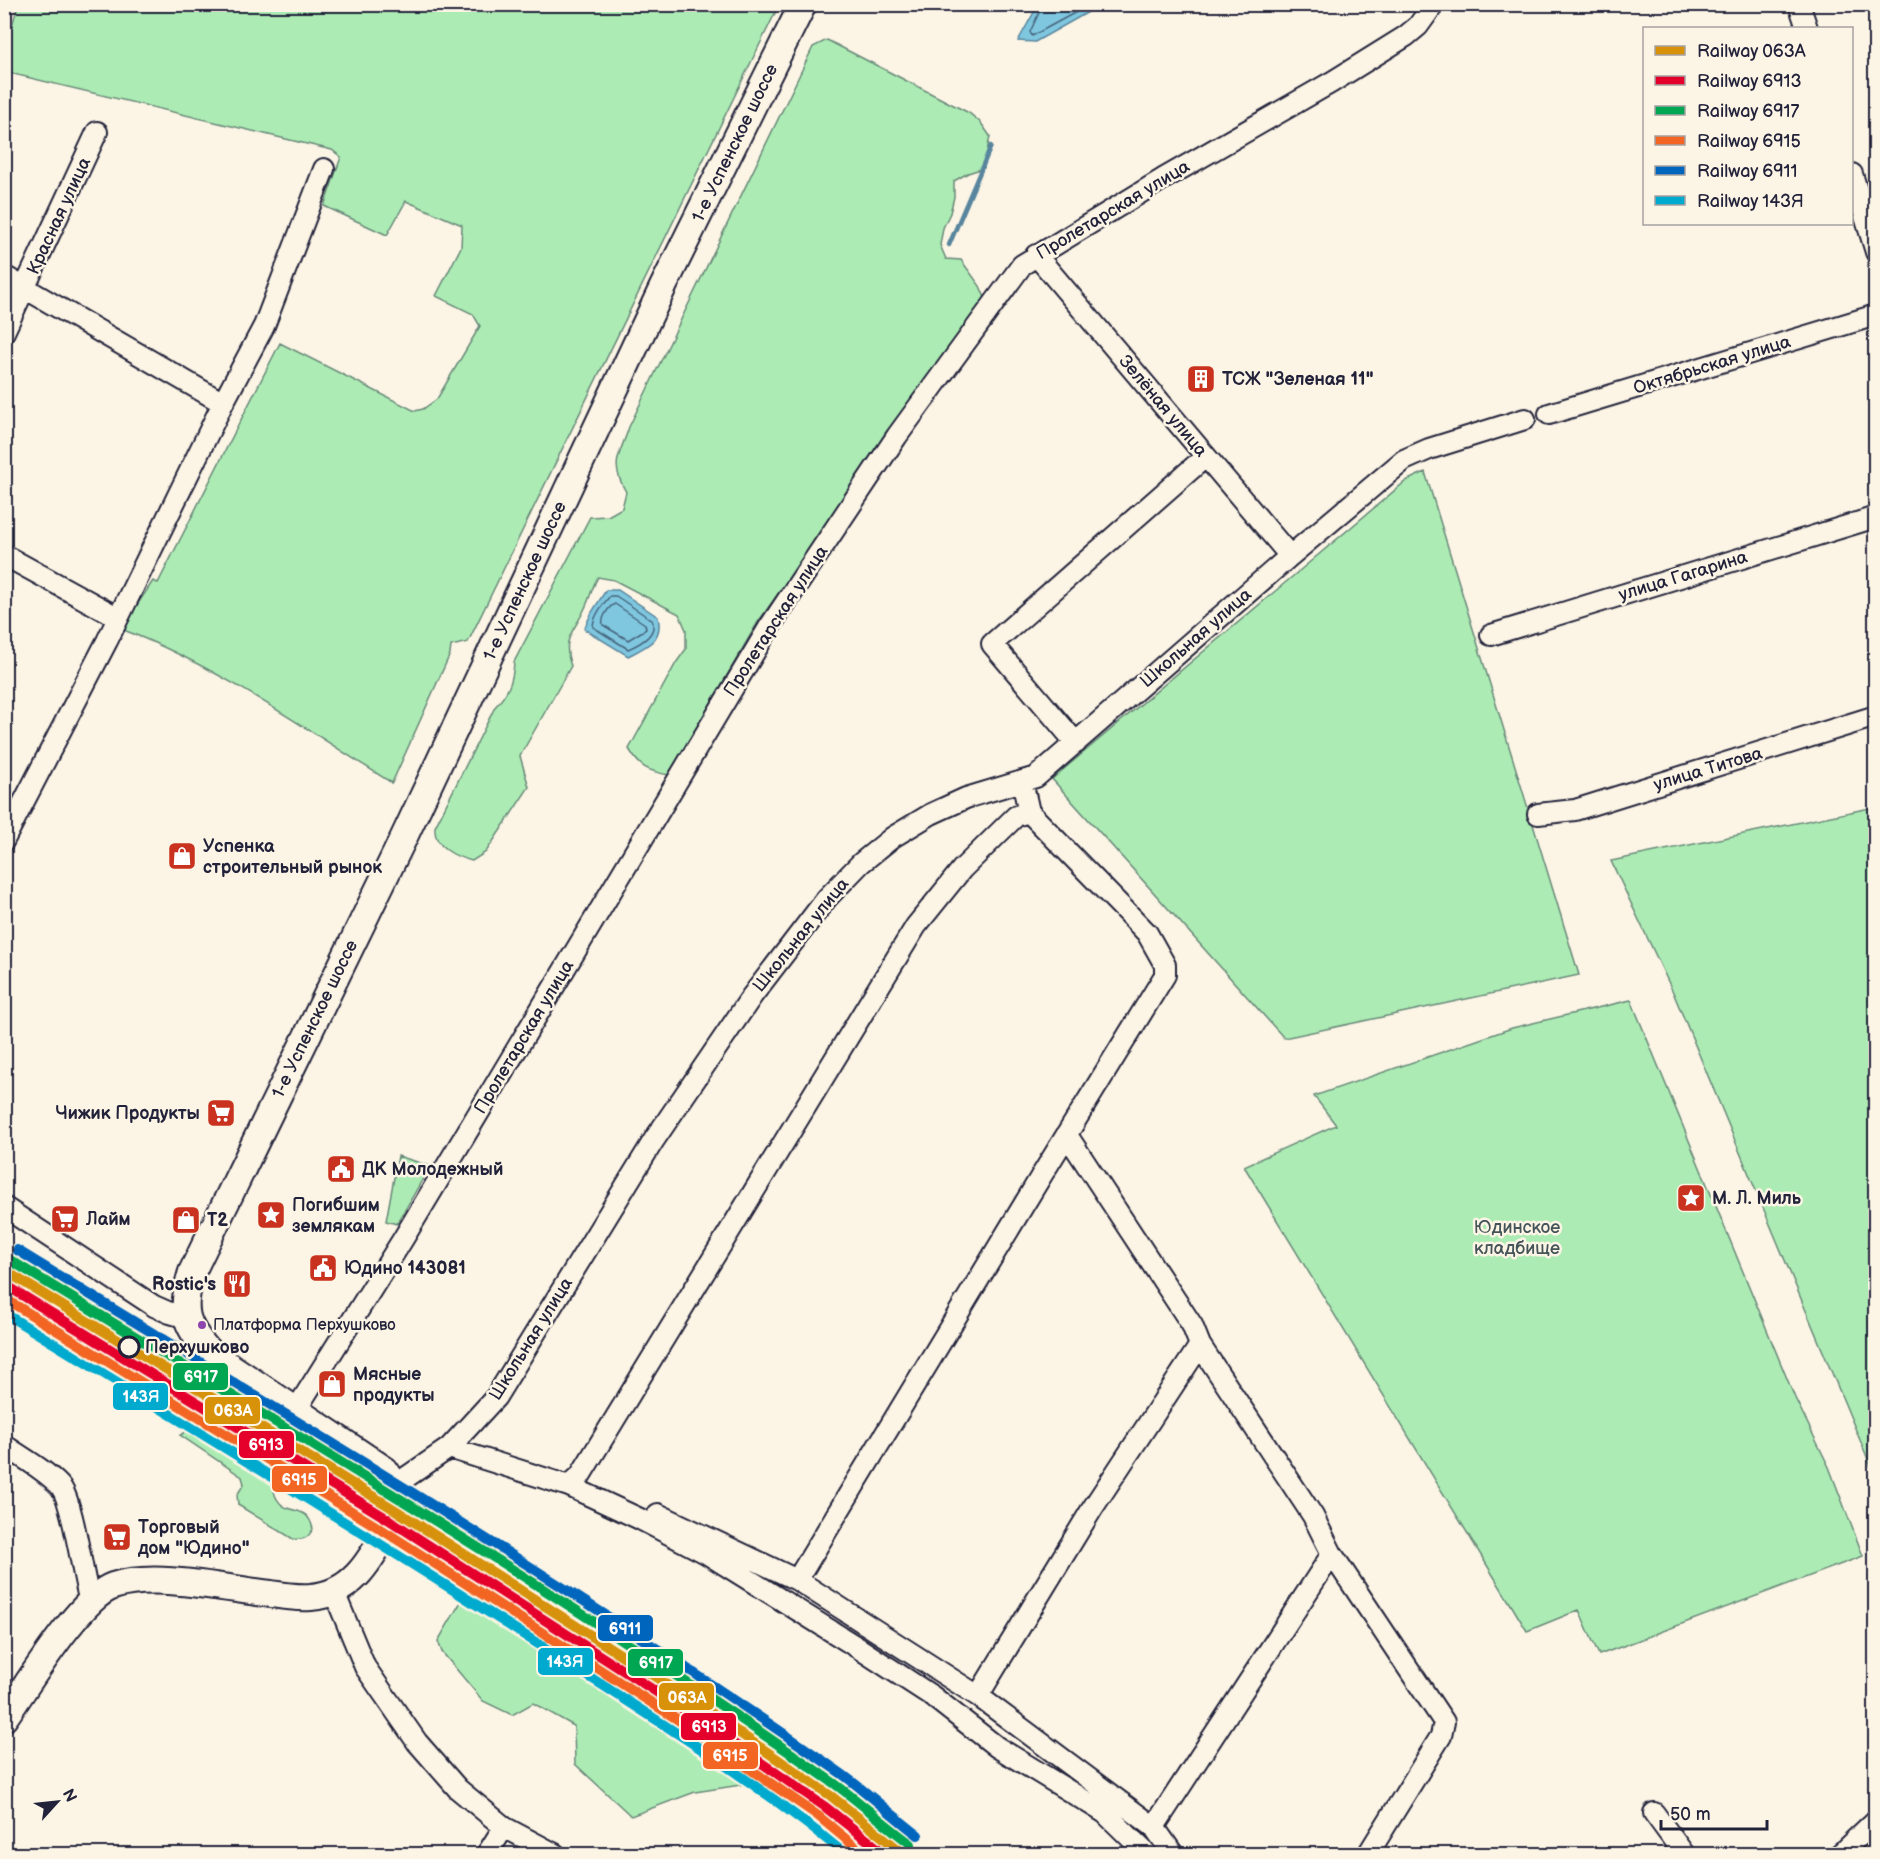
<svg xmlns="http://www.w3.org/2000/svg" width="1880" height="1859" viewBox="0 0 1880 1859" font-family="'Balsamiq Sans',sans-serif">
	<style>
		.green { fill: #acecb4; stroke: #678778; stroke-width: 1.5 }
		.water { fill: #7ec7df; stroke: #59859d; stroke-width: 1.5 }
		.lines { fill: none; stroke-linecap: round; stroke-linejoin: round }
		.shore { stroke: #47647d; stroke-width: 1.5 }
		.stream { stroke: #59859d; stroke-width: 4.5 }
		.minor-casing { stroke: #22223b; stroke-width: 24 }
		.major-casing { stroke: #22223b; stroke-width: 30 }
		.minor { stroke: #fcf5e5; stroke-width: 20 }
		.major { stroke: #fcf5e5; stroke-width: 26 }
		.rail-1-casing { stroke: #fcf5e5; stroke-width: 15 }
		.rail-2-casing { stroke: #fcf5e5; stroke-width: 15 }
		.rail-3-casing { stroke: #fcf5e5; stroke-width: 15 }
		.rail-4-casing { stroke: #fcf5e5; stroke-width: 15 }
		.rail-5-casing { stroke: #fcf5e5; stroke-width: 15 }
		.rail-6-casing { stroke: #fcf5e5; stroke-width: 15 }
		.rail-1 { stroke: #d79209; stroke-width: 10 }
		.rail-2 { stroke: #e4002b; stroke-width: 10 }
		.rail-3 { stroke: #00a651; stroke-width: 10 }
		.rail-4 { stroke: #f26522; stroke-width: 10 }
		.rail-5 { stroke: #0065bd; stroke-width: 10 }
		.rail-6 { stroke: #00a9ce; stroke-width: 10 }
		.bus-dot { fill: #8e44ad; stroke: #fcf5e5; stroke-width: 2 }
		.stop-dot { fill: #fcf5e5; stroke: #22223b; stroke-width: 3 }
		.labels { text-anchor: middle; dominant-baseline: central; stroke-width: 5; stroke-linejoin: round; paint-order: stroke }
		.bus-label { font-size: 16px; fill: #22223b; stroke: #fcf5e5; text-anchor: start }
		.street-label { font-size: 18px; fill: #22223b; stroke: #fcf5e5 }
		.poi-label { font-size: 18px; font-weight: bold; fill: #22223b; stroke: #fcf5e5; text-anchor: start }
		.park-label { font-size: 18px; fill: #445459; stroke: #fcf5e5 }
		.stop-label { font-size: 18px; font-weight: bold; fill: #22223b; stroke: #fcf5e5; text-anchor: start }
		.line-badge { stroke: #fcf5e5; stroke-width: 2 }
		.badge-label { font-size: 16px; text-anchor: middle; font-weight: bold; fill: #fff }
	</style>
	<rect width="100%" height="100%" fill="#fcf5e5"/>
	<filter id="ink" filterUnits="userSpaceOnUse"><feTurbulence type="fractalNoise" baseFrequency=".0167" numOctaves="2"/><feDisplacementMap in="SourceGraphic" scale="12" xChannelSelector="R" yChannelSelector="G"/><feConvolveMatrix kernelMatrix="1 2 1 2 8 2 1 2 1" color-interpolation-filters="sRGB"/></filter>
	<g filter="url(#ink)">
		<path class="green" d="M18,5H779L468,642L451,646L450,654L392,783C304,728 218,666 121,629L153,581L158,583L280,343L415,411L423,409L437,399L480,326L473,314L436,296L461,247L462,225L406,201L387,235L324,206L341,157L332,150L5,72V50Z
			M827,40L969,113L981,123L990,136L984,168L968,173L954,181V197L950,213L943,228L940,245L946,259L961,260L980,286L986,300L978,315L758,622L669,775C648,771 640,768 629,749L676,663L686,649V630L679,614L614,580L598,577C592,587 590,598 585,608C574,633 561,637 571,666L520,756L529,787L486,852L472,861C456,857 433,847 435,827L495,707C508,693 513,682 514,662L590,517L608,516L622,508L626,492C609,462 620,456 629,427L813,47Z
			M1425,472L1579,975L1284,1038L1052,779L1406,481Z
			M1875,807H1876L1875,1476L1673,992L1611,861Z
			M1631,1000L1795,1398L1829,1467L1863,1556L1599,1655L1579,1610L1527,1631L1244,1166L1336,1125L1314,1096L1512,1028Z
			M398,1156L430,1166L397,1224L386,1221Z
			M195,1427H203L213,1439L220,1443L237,1444L244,1447L255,1460V1468L262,1473L271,1475C275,1484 272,1492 277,1499C287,1517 307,1502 313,1529C308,1538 304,1540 293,1539L238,1505L237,1495L244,1484L242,1477L180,1435Z
			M473,1581L714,1744L741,1785L695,1792L631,1816L575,1764L574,1726L533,1703L512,1715L483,1701L442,1652L438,1641Z"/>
		<path class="water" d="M1038,5V4L1110,5L1090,11L1035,42L1018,41Z
			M606,590H618L658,617C664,640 646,647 628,656L584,629L592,612Z"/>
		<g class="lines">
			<path class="shore" d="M1043,4L1030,32L1032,36L1091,4
				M610,596H616L652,620C658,635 640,644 628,649L593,627C593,617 603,604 610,596Z
				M615,604L645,624L646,629L628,640L603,625C601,618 609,606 615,604Z"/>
			<path class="stream" d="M949,245L991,146"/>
			<g class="minor-casing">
				<path id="minor" d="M1799,4L1807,28
					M1852,174L1876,252
					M1036,255L1290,556
					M4,276L223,403
					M4,332L97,132
					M1549,414L1876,315
					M4,555L117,617
					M1491,635L1876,517
					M1076,743L992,644L1205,457
					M1538,814L1575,810L1876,716
					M4,840L107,641L223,403L264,326L324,169
					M1067,1135L1192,1325L1200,1345L1313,1516L1332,1554L1444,1722L1441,1736L1368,1854
					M4,1207L154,1306L170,1313L187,1318
					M296,1410L403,1239L770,626L897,436L1022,265L1163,179L1332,82L1406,36L1418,26L1434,4
					M4,1445C23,1458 45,1470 60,1486C73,1500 83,1579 90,1602
					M449,1448L569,1486L640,1519L706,1553L860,1649L932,1696L997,1747L1105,1813L1147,1854
					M395,1485L449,1448L496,1397L654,1140L752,996L827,898L861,863L893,837L931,814L966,798L1036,777L1290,556L1404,460L1429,449L1525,419
					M569,1486L580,1476L916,926L962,869L1016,816L1029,812
					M658,1514L797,1580L978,1696L1154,1827L1173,1854
					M797,1580L1040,1178L1165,975V965L1147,933L1029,812L1022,781
					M334,1592L365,1667L417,1742L458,1789L504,1827L555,1854
					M978,1696L1092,1509L1200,1345
					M1654,1813L1684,1854
					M1154,1827L1332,1554
					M487,1854L504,1827
					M1840,1854L1876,1820"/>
			</g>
			<g class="major-casing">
				<path id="major" d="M4,1718C27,1686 79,1598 113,1586C155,1572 227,1589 271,1594C284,1596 298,1598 311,1597C351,1594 369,1563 386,1532C392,1521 399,1511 398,1498C397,1487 391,1479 385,1470L210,1353C184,1325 180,1309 192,1272L404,837L663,287L803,4"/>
			</g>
			<use href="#minor" class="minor"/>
			<use href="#major" class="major"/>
			<g class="rail-1-casing">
				<path id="rail-1" d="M4,1270L397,1511L693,1701L831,1796L904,1854"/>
			</g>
			<g class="rail-2-casing">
				<path id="rail-2" d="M4,1284L391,1521L686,1711L824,1806L885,1854"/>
			</g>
			<g class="rail-3-casing">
				<path id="rail-3" d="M10,1260C288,1430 569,1597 835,1784C861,1803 885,1825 911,1844"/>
			</g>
			<g class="rail-4-casing">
				<path id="rail-4" d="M4,1298L384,1531L680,1721L817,1815L864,1854"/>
			</g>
			<g class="rail-5-casing">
				<path id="rail-5" d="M17,1250C294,1420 575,1587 842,1774C868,1793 892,1815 918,1835"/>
			</g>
			<g class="rail-6-casing">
				<path id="rail-6" d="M4,1313C185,1423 365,1533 543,1647C645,1713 751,1777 845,1854"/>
			</g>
			<use href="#rail-1" class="rail-1"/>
			<use href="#rail-2" class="rail-2"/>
			<use href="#rail-3" class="rail-3"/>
			<use href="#rail-4" class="rail-4"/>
			<use href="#rail-5" class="rail-5"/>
			<use href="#rail-6" class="rail-6"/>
		</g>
	</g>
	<defs>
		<g id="building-square" transform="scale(1.5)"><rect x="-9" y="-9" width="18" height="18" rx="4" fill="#c8321e" stroke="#fcf5e5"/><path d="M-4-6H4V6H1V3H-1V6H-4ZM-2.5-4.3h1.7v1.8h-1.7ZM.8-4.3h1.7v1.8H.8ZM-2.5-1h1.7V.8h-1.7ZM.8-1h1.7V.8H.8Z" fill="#fff"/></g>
		<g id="shop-square" transform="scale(1.5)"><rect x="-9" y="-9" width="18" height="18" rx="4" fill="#c8321e" stroke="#fcf5e5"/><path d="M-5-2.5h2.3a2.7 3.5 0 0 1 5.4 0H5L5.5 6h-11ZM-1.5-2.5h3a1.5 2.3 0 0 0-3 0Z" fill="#fff"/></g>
		<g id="supermarket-square" transform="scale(1.5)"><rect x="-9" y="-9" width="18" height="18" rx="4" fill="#c8321e" stroke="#fcf5e5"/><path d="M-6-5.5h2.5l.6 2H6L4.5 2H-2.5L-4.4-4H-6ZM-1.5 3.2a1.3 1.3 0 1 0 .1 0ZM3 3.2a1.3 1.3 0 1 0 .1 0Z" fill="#fff"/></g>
		<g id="civic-square" transform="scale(1.5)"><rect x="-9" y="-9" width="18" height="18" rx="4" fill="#c8321e" stroke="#fcf5e5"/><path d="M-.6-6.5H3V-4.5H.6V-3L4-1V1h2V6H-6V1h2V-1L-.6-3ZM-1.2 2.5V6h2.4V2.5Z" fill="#fff"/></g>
		<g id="sight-square" transform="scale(1.5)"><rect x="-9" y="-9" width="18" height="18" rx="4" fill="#c8321e" stroke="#fcf5e5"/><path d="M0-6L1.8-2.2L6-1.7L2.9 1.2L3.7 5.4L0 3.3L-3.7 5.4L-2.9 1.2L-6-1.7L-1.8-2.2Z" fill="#fff"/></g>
		<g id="restaurant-square" transform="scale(1.5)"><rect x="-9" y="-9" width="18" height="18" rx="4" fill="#c8321e" stroke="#fcf5e5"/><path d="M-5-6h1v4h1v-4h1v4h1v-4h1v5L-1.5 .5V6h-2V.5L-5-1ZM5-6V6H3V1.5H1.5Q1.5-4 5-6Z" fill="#fff"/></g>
	</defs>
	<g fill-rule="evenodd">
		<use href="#building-square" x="1201" y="379"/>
		<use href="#shop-square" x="182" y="856"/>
		<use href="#supermarket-square" x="221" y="1113"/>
		<use href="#civic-square" x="341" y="1169"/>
		<use href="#sight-square" x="1691" y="1198"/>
		<use href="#sight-square" x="271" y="1215"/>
		<use href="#supermarket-square" x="65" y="1219"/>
		<use href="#shop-square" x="186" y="1220"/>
		<use href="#civic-square" x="323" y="1268"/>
		<use href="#restaurant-square" x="237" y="1284"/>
		<use href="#shop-square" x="332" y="1384"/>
		<use href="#supermarket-square" x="117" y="1537"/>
	</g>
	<circle class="bus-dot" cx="202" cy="1325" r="5"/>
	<circle class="stop-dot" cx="129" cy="1347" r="10"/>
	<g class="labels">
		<g class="bus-label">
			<text x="213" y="1325">Платформа Перхушково</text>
		</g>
		<g class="street-label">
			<text transform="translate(735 143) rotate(-64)">1-е Успенское шоссе</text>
			<text transform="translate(1113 210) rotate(-31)">Пролетарская улица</text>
			<text transform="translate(59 216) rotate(-65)">Красная улица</text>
			<text transform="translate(1712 365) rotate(-17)">Октябрьская улица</text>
			<text transform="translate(1163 406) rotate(50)">Зелёная улица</text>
			<text transform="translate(1683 576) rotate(-17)">улица Гагарина</text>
			<text transform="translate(525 581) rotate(-65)">1-е Успенское шоссе</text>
			<text transform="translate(776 621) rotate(-57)">Пролетарская улица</text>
			<text transform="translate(1196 638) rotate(-41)">Школьная улица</text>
			<text transform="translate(1708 769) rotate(-17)">улица Титова</text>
			<text transform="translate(801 935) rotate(-51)">Школьная улица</text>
			<text transform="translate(315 1019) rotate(-64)">1-е Успенское шоссе</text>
			<text transform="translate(524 1037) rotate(-59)">Пролетарская улица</text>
			<text transform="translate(531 1339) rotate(-58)">Школьная улица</text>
		</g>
		<g class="poi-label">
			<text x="1222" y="379">ТСЖ "Зеленая 11"</text>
			<text x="203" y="846">Успенка<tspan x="203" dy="21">строительный рынок</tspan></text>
			<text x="200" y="1113" text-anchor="end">Чижик Продукты</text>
			<text x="362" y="1169">ДК Молодежный</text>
			<text x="1712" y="1198">М. Л. Миль</text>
			<text x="292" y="1205">Погибшим<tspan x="292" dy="21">землякам</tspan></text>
			<text x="86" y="1219">Лайм</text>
			<text x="207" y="1220">T2</text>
			<text x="344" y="1268">Юдино 143081</text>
			<text x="216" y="1284" text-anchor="end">Rostic's</text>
			<text x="353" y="1374">Мясные<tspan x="353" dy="21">продукты</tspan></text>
			<text x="138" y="1527">Торговый<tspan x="138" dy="21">дом "Юдино"</tspan></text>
		</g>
		<g class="park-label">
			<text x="1517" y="1227">Юдинское<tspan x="1517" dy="21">кладбище</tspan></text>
		</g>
		<g class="stop-label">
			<text x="145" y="1347">Перхушково</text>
		</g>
	</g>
	<g class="line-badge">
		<rect x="172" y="1362" width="57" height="29" rx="6" fill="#00a651"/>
		<rect x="112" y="1382" width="57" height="29" rx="6" fill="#00a9ce"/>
		<rect x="204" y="1396" width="57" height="29" rx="6" fill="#d79209"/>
		<rect x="238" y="1430" width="57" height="29" rx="6" fill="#e4002b"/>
		<rect x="271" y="1465" width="57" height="28" rx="6" fill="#f26522"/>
		<rect x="597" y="1614" width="57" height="28" rx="6" fill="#0065bd"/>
		<rect x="537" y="1647" width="57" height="29" rx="6" fill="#00a9ce"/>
		<rect x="627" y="1648" width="57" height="29" rx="6" fill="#00a651"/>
		<rect x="658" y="1682" width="57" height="29" rx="6" fill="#d79209"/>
		<rect x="680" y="1712" width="57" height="29" rx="6" fill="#e4002b"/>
		<rect x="702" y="1741" width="57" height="29" rx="6" fill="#f26522"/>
	</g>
	<g class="badge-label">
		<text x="201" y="1382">6917</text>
		<text x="141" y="1402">143Я</text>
		<text x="233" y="1416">063А</text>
		<text x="266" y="1450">6913</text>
		<text x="299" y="1485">6915</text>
		<text x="625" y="1634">6911</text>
		<text x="565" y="1667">143Я</text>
		<text x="656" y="1668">6917</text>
		<text x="687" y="1703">063А</text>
		<text x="709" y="1732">6913</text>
		<text x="730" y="1761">6915</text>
	</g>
	<rect width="1880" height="1859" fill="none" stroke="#fcf5e5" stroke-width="24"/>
	<rect x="12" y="12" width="1856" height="1835" fill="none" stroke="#22223b" stroke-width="2" filter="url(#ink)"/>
	<rect x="1643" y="27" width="210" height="198" fill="#fcf5e5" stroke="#a5a1a1" stroke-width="1.5"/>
	<rect x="1655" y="46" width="30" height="9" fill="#d79209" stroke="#a5a1a1" stroke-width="1.5"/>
	<text x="1697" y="57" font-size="18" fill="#22223b">Railway 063А</text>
	<rect x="1655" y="76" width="30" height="9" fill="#e4002b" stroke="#a5a1a1" stroke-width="1.5"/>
	<text x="1697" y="87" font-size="18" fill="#22223b">Railway 6913</text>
	<rect x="1655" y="106" width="30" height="9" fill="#00a651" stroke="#a5a1a1" stroke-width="1.5"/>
	<text x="1697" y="117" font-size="18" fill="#22223b">Railway 6917</text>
	<rect x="1655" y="136" width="30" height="9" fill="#f26522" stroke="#a5a1a1" stroke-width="1.5"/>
	<text x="1697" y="147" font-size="18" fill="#22223b">Railway 6915</text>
	<rect x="1655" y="166" width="30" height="9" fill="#0065bd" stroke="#a5a1a1" stroke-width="1.5"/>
	<text x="1697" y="177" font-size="18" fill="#22223b">Railway 6911</text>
	<rect x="1655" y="196" width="30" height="9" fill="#00a9ce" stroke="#a5a1a1" stroke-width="1.5"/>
	<text x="1697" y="207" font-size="18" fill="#22223b">Railway 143Я</text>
	<g transform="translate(57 1802) rotate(63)" stroke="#fcf5e5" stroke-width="4.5" paint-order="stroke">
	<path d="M0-4.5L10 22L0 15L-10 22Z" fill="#22223b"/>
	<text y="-9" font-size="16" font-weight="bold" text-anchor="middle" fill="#22223b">N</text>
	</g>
	<path d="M1661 1820v9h106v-9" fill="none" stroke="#22223b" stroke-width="3"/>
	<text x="1670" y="1820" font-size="18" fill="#22223b" stroke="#fcf5e5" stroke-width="4.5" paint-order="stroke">50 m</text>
</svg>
